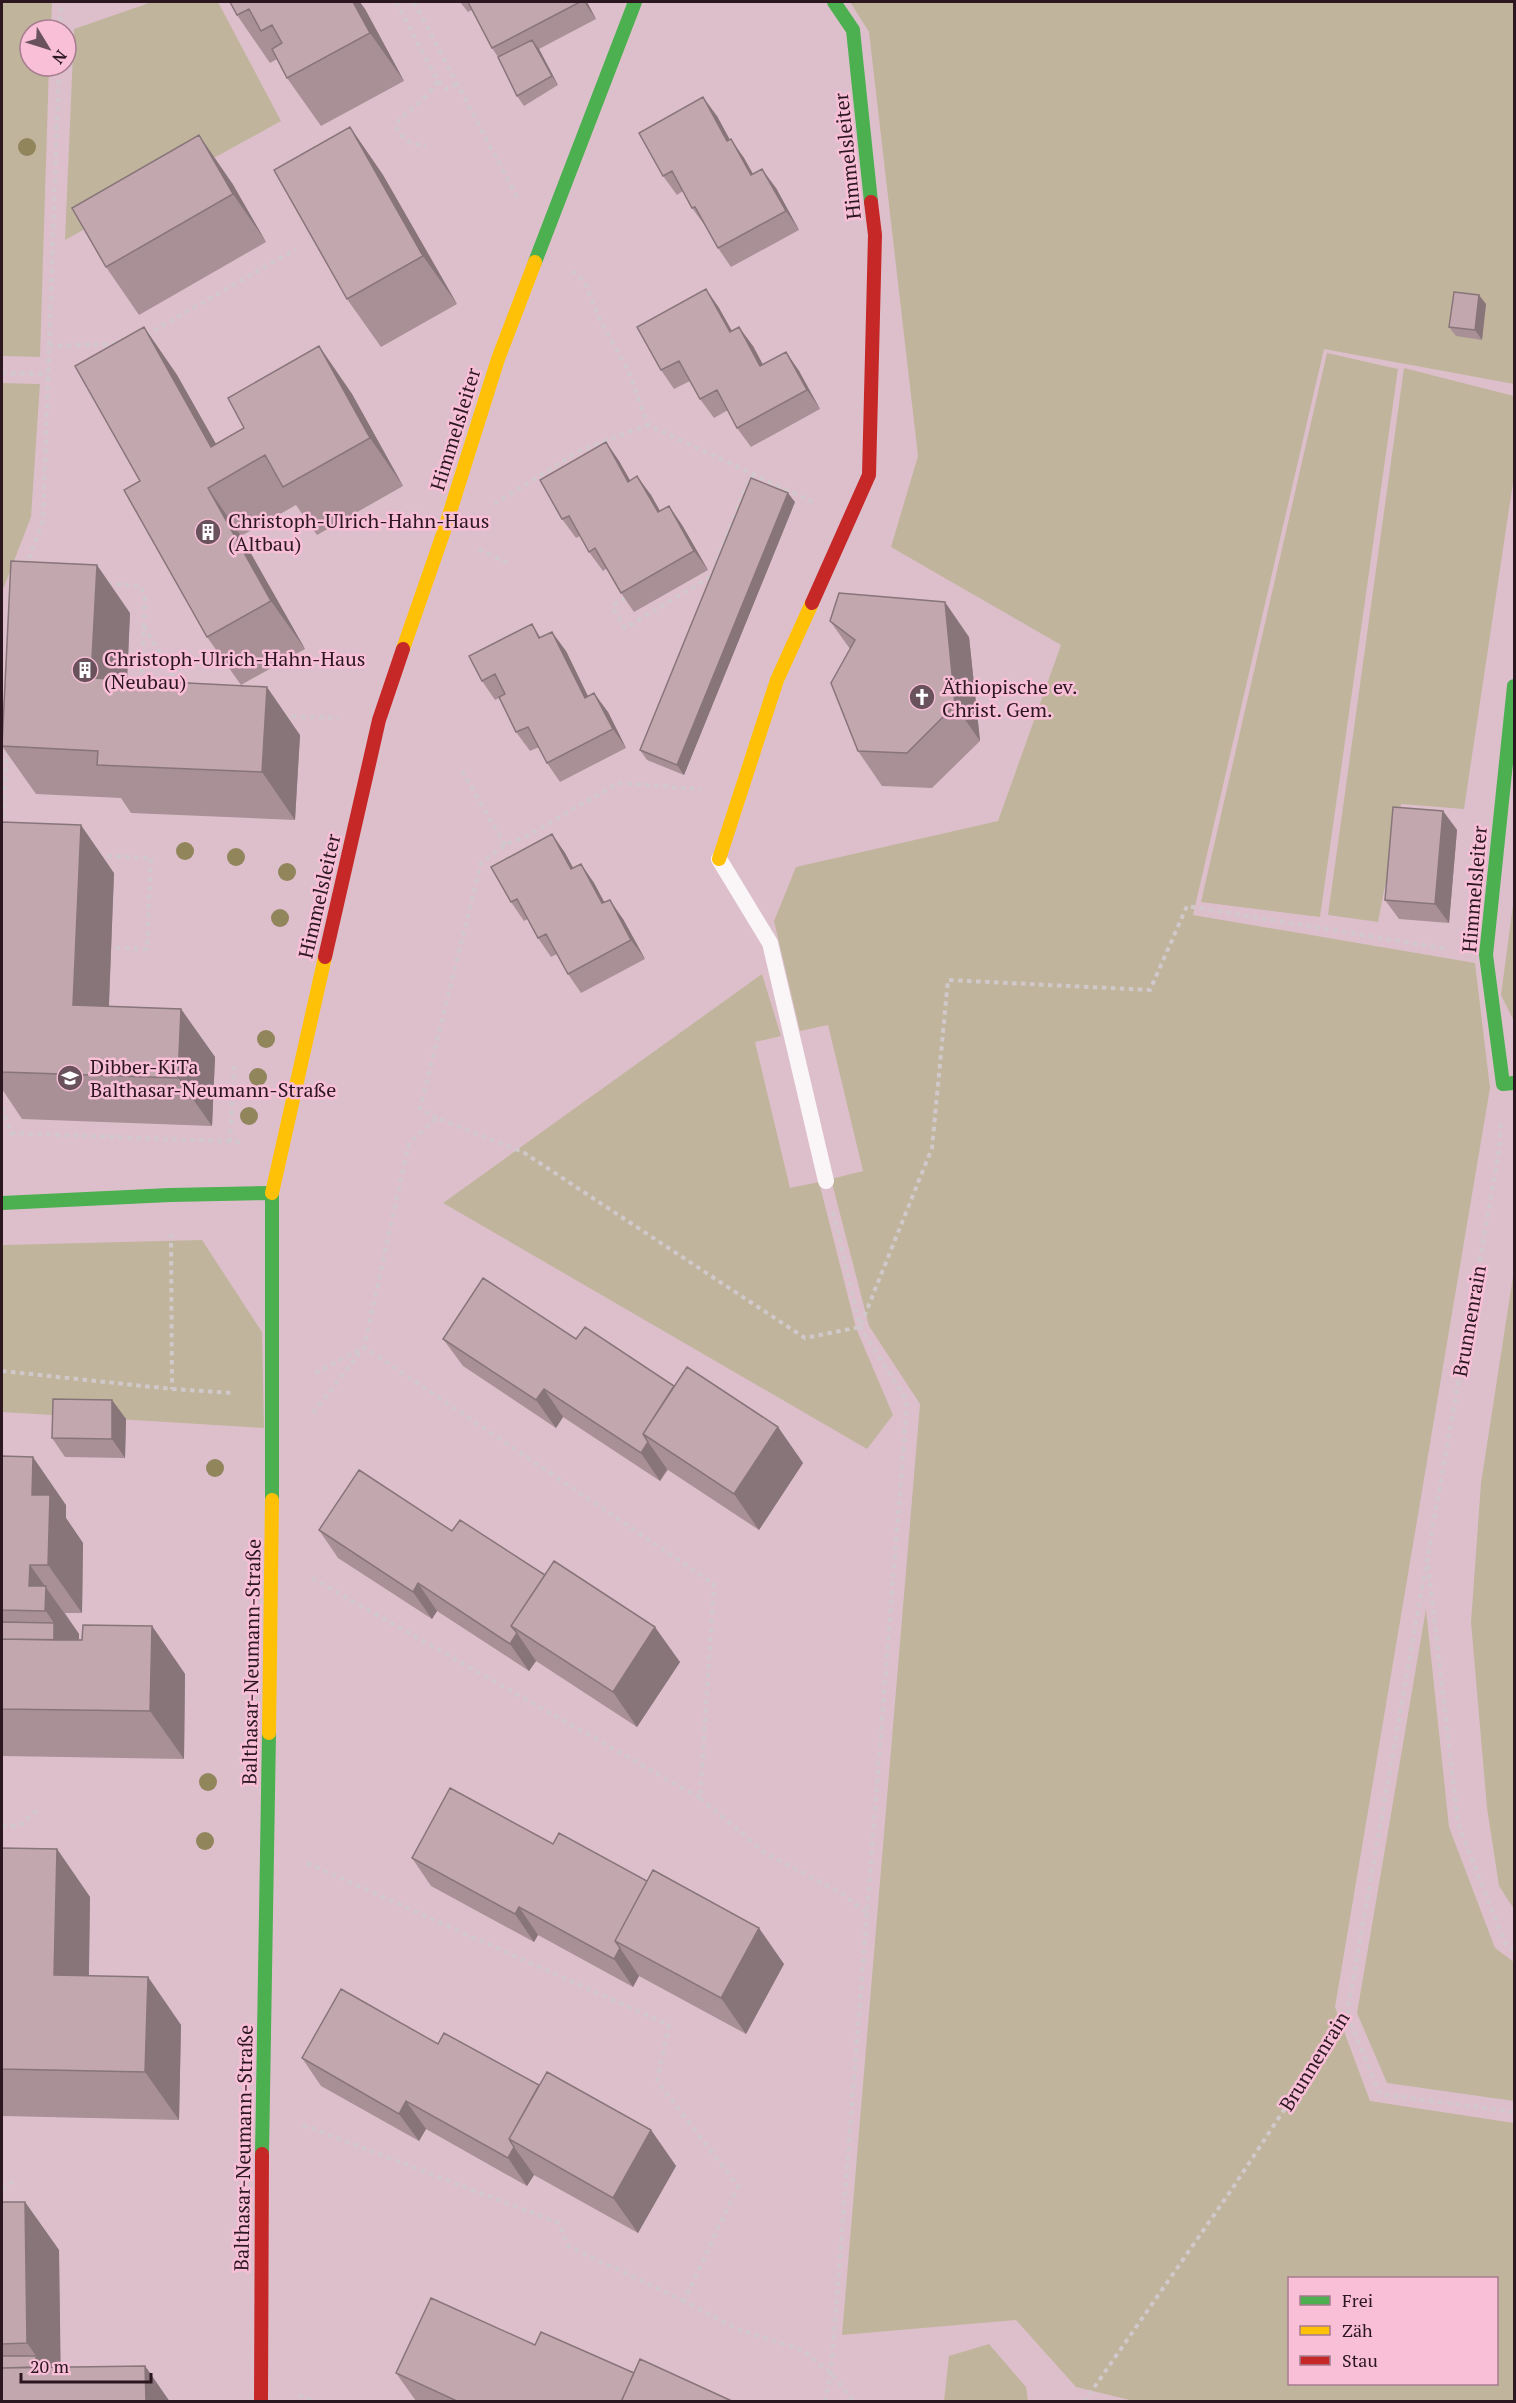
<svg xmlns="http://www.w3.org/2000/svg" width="1516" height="2403" viewBox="0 0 1516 2403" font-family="'PT Serif',serif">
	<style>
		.green { fill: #c0b59c; fill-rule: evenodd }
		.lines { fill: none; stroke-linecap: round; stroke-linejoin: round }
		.path { stroke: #d1c8cc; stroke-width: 4; stroke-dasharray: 4.5 4.5; stroke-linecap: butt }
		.lane { stroke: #faf5f7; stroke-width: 16 }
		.fast { stroke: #4caf50; stroke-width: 14 }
		.slow { stroke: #ffc107; stroke-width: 14 }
		.jam { stroke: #c62828; stroke-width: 14 }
		.tree { fill: #91855c }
		.wall { fill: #a89096 }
		.shaded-wall { fill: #88757a }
		.building { fill: #c3a7af; stroke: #88757a; stroke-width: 1.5 }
		.labels { text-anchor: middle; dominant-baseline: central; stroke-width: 5; stroke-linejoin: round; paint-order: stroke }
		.street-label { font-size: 20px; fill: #2c1721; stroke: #f8bfd7 }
		.poi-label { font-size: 20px; fill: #2c1721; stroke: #f8bfd7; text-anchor: start }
	</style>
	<rect width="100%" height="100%" fill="#ddbfcc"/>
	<path class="green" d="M2,2H52L51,30H30V66H49L40,357L2,356Z
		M152,2H218L281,121L65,240L74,29Z
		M850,2H1514V384L1324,349L1193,915L1475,963L1490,1088L1335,2007L1370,2101L1514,2123V2401H1134L1076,2387L1016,2320L842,2335L920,1404L869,1326L831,1179L863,1171L828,1025L800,1031L774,921L796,867L998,821L1061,645L891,547L918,456L869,32ZM1290,2278H1496V2384H1290Z
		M1327,353L1398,369L1320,917L1201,902Z
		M1404,368L1514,396V476L1464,809L1401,804L1378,922L1328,915Z
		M2,383L40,384L31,517L2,592Z
		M1514,897V1021L1501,995Z
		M762,974L781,1036L755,1042L790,1188L819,1182L856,1328L893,1415L867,1449L443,1203Z
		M202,1240L262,1332L264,1428L2,1412L3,1245Z
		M1514,1270V1909L1499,1886L1487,1808L1471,1622L1481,1483Z
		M1426,1609L1449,1827L1495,1948L1514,1962V2101L1387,2083L1357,2013Z
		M989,2344L1026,2387L1028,2401H944L949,2356Z"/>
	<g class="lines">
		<path class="path" d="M396,2L438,81C427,99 409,109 395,125C403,140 409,144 426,146
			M414,2L517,197
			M60,30L61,2
			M438,81L447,89L457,84
			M572,271L584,281L600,320L628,370L648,425L813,502
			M146,335L296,249
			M49,346L120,344
			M2,373L48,374
			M494,504L581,450L648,425
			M479,549L508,563
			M717,561L745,489L754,473
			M26,567L43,520L59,66
			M107,584L141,586L145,597L141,685
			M626,598L615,604L614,610L625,628L712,576
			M144,626L179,687
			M283,716L339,718
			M462,771L505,845
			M2,835L7,749
			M98,856L151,858L147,949L112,948
			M2,1107L11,1133L243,1142
			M437,1118L420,1109L481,863L505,845L527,836L618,783L701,789
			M230,1142L234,1066
			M171,1234L172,1389
			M2,1371L172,1389L232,1393
			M313,1413L364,1347L409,1143L437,1118L523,1152L805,1338L860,1327L932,1148L948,980L1150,990L1187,906L1447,949
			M1428,1565L1458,1824L1505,1943L1514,1951
			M312,1578L700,1798L714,1584L364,1347L312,1375
			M700,1798L765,1853L843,1894L868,1914
			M2,1826H19L41,1807
			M307,1863L669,2025L657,2081L738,2186L684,2301L737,2329L802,2350L831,2373L854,2402
			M1347,2015L1380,2094L1514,2112
			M303,2125L559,2223L568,2246L684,2301
			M2,2189L15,2180
			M299,2395L315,2402
			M825,2402L831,2373L907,1401L860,1327L833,1211
			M1084,2402L1232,2189L1347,2014L1499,1151L1501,1122"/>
		<path class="lane" d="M719,859L770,943L826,1181"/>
		<path class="fast" d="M834,2L853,30L871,202
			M535,262L635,2
			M1514,686L1486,955L1503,1084L1514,1083
			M2,1203L170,1195L272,1193V1500
			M262,2154L269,1733"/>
		<path class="slow" d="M403,649L444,531L498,359L535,262
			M719,859L777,680L812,603
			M272,1193L325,957
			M269,1733L272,1500"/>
		<path class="jam" d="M812,603L869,475L875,235L871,202
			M325,957L379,720L403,649
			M261,2402L262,2154"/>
	</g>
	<g class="tree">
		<circle cx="27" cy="147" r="9"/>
		<circle cx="185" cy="851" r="9"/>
		<circle cx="236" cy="857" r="9"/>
		<circle cx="287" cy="872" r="9"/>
		<circle cx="280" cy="918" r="9"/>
		<circle cx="266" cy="1039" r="9"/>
		<circle cx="258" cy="1077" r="9"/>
		<circle cx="249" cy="1116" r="9"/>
		<circle cx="215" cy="1468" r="9"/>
		<circle cx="208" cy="1782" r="9"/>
		<circle cx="205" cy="1841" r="9"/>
	</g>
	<path class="wall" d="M230,2L365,9L404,81L321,126L287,78L277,59L270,63L237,15Z
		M460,2H587L596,19L539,49L558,85L524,106L517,96L498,57L492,48L472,10L468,12Z
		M717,116L729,139L744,158L753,174L776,188L799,230L731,267L718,248L706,227L692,208L683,191L677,195L663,176Z
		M350,127L383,175L457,304L381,347L347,299Z
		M232,183L266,242L139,315L106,267Z
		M706,289L719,308L732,331L753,346L763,365L786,352L799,371L820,409L751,447L737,428L728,410L714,418L700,399L690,381L674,389L661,370Z
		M1486,304L1482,340L1456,336L1449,327Z
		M144,327L177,375L216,444L244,428L319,346L352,394L403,486L317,535L296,505L241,536L305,649L241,685L207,637L140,481Z
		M606,442L619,461L630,481L651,495L660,511L669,506L682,525L708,570L634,612L621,593L607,568L603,571L589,552L580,536L576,538L562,519Z
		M795,502L684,775L647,760L640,750Z
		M130,613L127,680L300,735L295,820L131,813L121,798L36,794L2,746Z
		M830,621L969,637L980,741L932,788L882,786L858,751L850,649Z
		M532,624L541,638L566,651L588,696L608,712L626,748L560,782L547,763L539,747L530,751L516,732L499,698L495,700L482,681Z
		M1443,811L1457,830L1449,923L1399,919L1385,900Z
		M2,822L114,873L109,1006L181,1009L215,1057L212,1126L22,1119L2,1089Z
		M552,834L565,853L573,868L581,864L594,883L604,902L623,919L645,959L581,993L568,974L557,954L551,957L538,938L528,919L524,921L511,902Z
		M443,1339H576L674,1386L778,1427L803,1463L759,1530L668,1470L660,1481L563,1417L556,1428L463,1366Z
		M112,1400L126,1419L125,1458L65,1457L52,1438Z
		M66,1505V1518L83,1543L82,1613H65L79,1634V1640L152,1626L185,1674L184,1759L2,1756V1610Z
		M319,1530L452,1531L680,1662L637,1727L536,1661L529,1671L437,1611L432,1619L338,1558Z
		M553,1844L784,1964L746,2034L639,1976L633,1987L538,1935L534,1942L431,1886L412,1858Z
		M2,1848L57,1849L90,1897L89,1976L148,1977L181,2025L179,2120L2,2116Z
		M438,2044L651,2130L676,2166L638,2233L534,2175L527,2186L426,2129L419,2141L321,2086L302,2058Z
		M2,2202H25L59,2250L60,2367L145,2366L170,2402H2Z
		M535,2345L634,2373L734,2402H417L416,2401L396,2373Z"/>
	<path class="shaded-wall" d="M353,2H360L365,9L404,81L370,33Z
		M584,2H587L596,19Z
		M532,40L539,49L558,85L552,76Z
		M703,97L717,116L741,160L727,141Z
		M350,127L383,175L457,304L423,256Z
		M199,135L232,183L266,242L233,194Z
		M731,139L744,158L764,194L751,175Z
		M762,169L776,188L799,230L786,211Z
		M706,289L719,308L743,351L730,332Z
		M1479,295L1486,304L1482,340L1475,330Z
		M144,327L177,375L233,474L211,447Z
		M739,327L753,346L774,385L760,366Z
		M319,346L352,394L403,486L370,438Z
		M786,352L799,371L820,409L807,390Z
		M606,442L619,461L642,501L628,482Z
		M637,476L651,495L671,531L658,512Z
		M208,488L241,536L305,649L271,601Z
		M788,493L795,502L684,775L677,765Z
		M669,506L682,525L708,570L694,551Z
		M97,565L130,613L125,726L91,678Z
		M945,602L969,637L980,741L955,705Z
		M552,632L566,651L598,717L585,698Z
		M267,687L300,735L295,820L262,772Z
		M594,693L608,712L626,748L613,729Z
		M1443,811L1457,830L1449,923L1435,904Z
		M81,825L114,873L107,1052L73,1005Z
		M552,834L565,853L584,888L571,869Z
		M581,864L594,883L615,922L602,903Z
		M610,900L623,919L645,959L631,940Z
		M181,1009L215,1057L212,1126L178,1078Z
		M544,1389L563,1417L556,1428L536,1400Z
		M112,1400L126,1419L125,1458L112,1439Z
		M778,1427L803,1463L759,1530L734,1494Z
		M648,1442L667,1469L660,1481L641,1453Z
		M33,1457L66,1505V1518L83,1543L82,1613L48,1565L32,1495Z
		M30,1565L79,1634L78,1688L53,1652L54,1623L29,1586Z
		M418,1583L437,1611L432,1619L413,1592Z
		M152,1626L185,1674L184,1759L150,1711Z
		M655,1627L680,1662L637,1727L613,1692Z
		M517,1633L536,1661L529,1671L510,1644Z
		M57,1849L90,1897L88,2023L54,1975Z
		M519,1907L538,1935L534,1942L515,1914Z
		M759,1928L784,1964L746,2034L721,1998Z
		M620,1948L639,1976L633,1987L614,1959Z
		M148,1977L181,2025L179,2120L145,2072Z
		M406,2101L426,2129L419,2141L399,2114Z
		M651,2130L676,2166L638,2233L613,2198Z
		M514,2147L534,2175L527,2186L508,2158Z
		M25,2202L59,2250L61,2391L27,2343Z
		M36,2356L61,2391L36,2379Z
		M145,2366L170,2402H146Z"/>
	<path class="building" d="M230,2H353L370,33L287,78L272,49L282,43L272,25L261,31L249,9L237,15Z
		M468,2H580L492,48Z
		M532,40L552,76L517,96L498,57Z
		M703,97L727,141L731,139L751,175L762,169L786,211L718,248L695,207L692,208L672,171L663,176L639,133Z
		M350,127L423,256L347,299L274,170Z
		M199,135L233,194L106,267L72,208Z
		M706,289L730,332L739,327L760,366L786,352L807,390L737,428L717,390L700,399L679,361L661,370L637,327Z
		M1454,292L1479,295L1475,330L1449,327Z
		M144,327L211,447L244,428L228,398L319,346L370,438L283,487L265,455L208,488L271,601L207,637L124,490L140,481L75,366Z
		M606,442L628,482L637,476L658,512L669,506L694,551L621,593L595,548L589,552L569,516L562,519L540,480Z
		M751,478L788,493L677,765L640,750Z
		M11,561L97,565L91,678L267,687L262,772L97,765L98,751L2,746Z
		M839,593L945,602L955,705L907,753L858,751L831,683L855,640L830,621Z
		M532,624L539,638L552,632L585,698L594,693L613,729L547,763L528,727L516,732L499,697L505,694L495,674L482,681L469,656Z
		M1393,807L1443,811L1435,904L1385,900Z
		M2,822L81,825L73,1005L181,1009L178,1078L2,1072Z
		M552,834L571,869L581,864L602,903L610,900L631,940L568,974L546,934L538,938L517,899L511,902L491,867Z
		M483,1278L576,1339L585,1327L674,1386L643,1434L648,1442L641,1453L544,1389L536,1400L443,1339Z
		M687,1367L778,1427L734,1494L643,1434Z
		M53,1399L112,1400V1439L52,1438Z
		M2,1456L33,1457L32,1495H50L48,1565H30L29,1586H46L45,1611L2,1610Z
		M359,1470L452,1531L460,1520L545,1575L511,1626L517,1633L510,1644L418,1583L413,1592L319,1530Z
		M554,1561L655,1627L613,1692L511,1626Z
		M2,1622L54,1623V1640L2,1639Z
		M83,1625L152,1626L150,1711L2,1709V1639L82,1640Z
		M450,1788L553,1844L559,1833L647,1881L615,1941L620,1948L614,1959L519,1907L515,1914L412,1858Z
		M2,1848L57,1849L54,1975L148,1977L145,2072L2,2069Z
		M653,1870L759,1928L721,1998L615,1941Z
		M341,1989L438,2044L444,2033L539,2085L509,2139L514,2147L508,2158L406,2101L399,2114L302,2058Z
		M547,2072L651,2130L613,2198L509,2139Z
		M2,2202H25L27,2343L2,2344Z
		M431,2298L535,2345L541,2332L634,2373L621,2402H459L396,2373Z
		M2,2356H36V2367L2,2368Z
		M640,2359L734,2402H621Z
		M145,2366L146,2402H2V2368Z"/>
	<defs>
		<g id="building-disc" transform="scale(1.35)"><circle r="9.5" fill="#6a525d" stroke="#f8bfd7"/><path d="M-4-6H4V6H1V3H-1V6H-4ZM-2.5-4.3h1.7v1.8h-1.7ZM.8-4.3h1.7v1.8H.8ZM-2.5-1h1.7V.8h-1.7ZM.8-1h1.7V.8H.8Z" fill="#fff"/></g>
		<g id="church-disc" transform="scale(1.35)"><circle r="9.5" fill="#6a525d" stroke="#f8bfd7"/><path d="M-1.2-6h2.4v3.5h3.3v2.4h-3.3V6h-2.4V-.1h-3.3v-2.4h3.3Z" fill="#fff"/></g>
		<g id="school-disc" transform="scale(1.35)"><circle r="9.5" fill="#6a525d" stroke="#f8bfd7"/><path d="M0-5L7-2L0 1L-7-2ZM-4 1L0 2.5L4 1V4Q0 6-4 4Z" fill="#fff"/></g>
	</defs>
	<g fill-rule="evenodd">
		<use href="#building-disc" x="208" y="532"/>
		<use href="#building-disc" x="85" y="670"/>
		<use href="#church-disc" x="922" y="697"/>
		<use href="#school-disc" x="70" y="1078"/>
	</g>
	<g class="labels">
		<g class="street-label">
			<text transform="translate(847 156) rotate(-96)">Himmelsleiter</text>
			<text transform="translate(455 429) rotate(-73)">Himmelsleiter</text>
			<text transform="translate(1474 889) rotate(-85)">Himmelsleiter</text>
			<text transform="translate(319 896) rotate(-77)">Himmelsleiter</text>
			<text transform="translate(1469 1321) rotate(-80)">Brunnenrain</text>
			<text transform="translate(251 1662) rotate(-89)">Balthasar-Neumann-Straße</text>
			<text transform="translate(1314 2061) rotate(-58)">Brunnenrain</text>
			<text transform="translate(243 2148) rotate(-89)">Balthasar-Neumann-Straße</text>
		</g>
		<g class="poi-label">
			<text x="228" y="520">Christoph-Ulrich-Hahn-Haus<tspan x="228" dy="23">(Altbau)</tspan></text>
			<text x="104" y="658">Christoph-Ulrich-Hahn-Haus<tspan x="104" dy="23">(Neubau)</tspan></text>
			<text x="942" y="686">Äthiopische ev.<tspan x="942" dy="23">Christ. Gem.</tspan></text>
			<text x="90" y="1066">Dibber-KiTa<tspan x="90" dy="23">Balthasar-Neumann-Straße</tspan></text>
		</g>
	</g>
	<rect width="1516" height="2403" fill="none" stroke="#2c1721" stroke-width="6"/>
	<rect x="1288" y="2277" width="210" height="108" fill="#f8bfd7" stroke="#a67c8e" stroke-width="1.5"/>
	<rect x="1300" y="2296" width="30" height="9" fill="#4caf50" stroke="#a67c8e" stroke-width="1.5"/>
	<text x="1342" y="2307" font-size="18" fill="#2c1721">Frei</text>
	<rect x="1300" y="2326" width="30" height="9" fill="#ffc107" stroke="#a67c8e" stroke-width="1.5"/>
	<text x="1342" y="2337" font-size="18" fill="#2c1721">Zäh</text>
	<rect x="1300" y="2356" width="30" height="9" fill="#c62828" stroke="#a67c8e" stroke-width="1.5"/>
	<text x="1342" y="2367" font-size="18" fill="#2c1721">Stau</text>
	<g transform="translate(48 48) rotate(128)"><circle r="28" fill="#f8bfd7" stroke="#a67c8e" stroke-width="1.5"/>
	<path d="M0-4.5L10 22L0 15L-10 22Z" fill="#6a525d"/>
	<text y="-9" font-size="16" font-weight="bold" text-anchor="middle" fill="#2c1721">N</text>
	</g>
	<path d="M21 2373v9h130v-9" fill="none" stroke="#2c1721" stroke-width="3"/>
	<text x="30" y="2373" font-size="18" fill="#2c1721" stroke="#f8bfd7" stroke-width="4.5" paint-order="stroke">20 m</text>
</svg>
